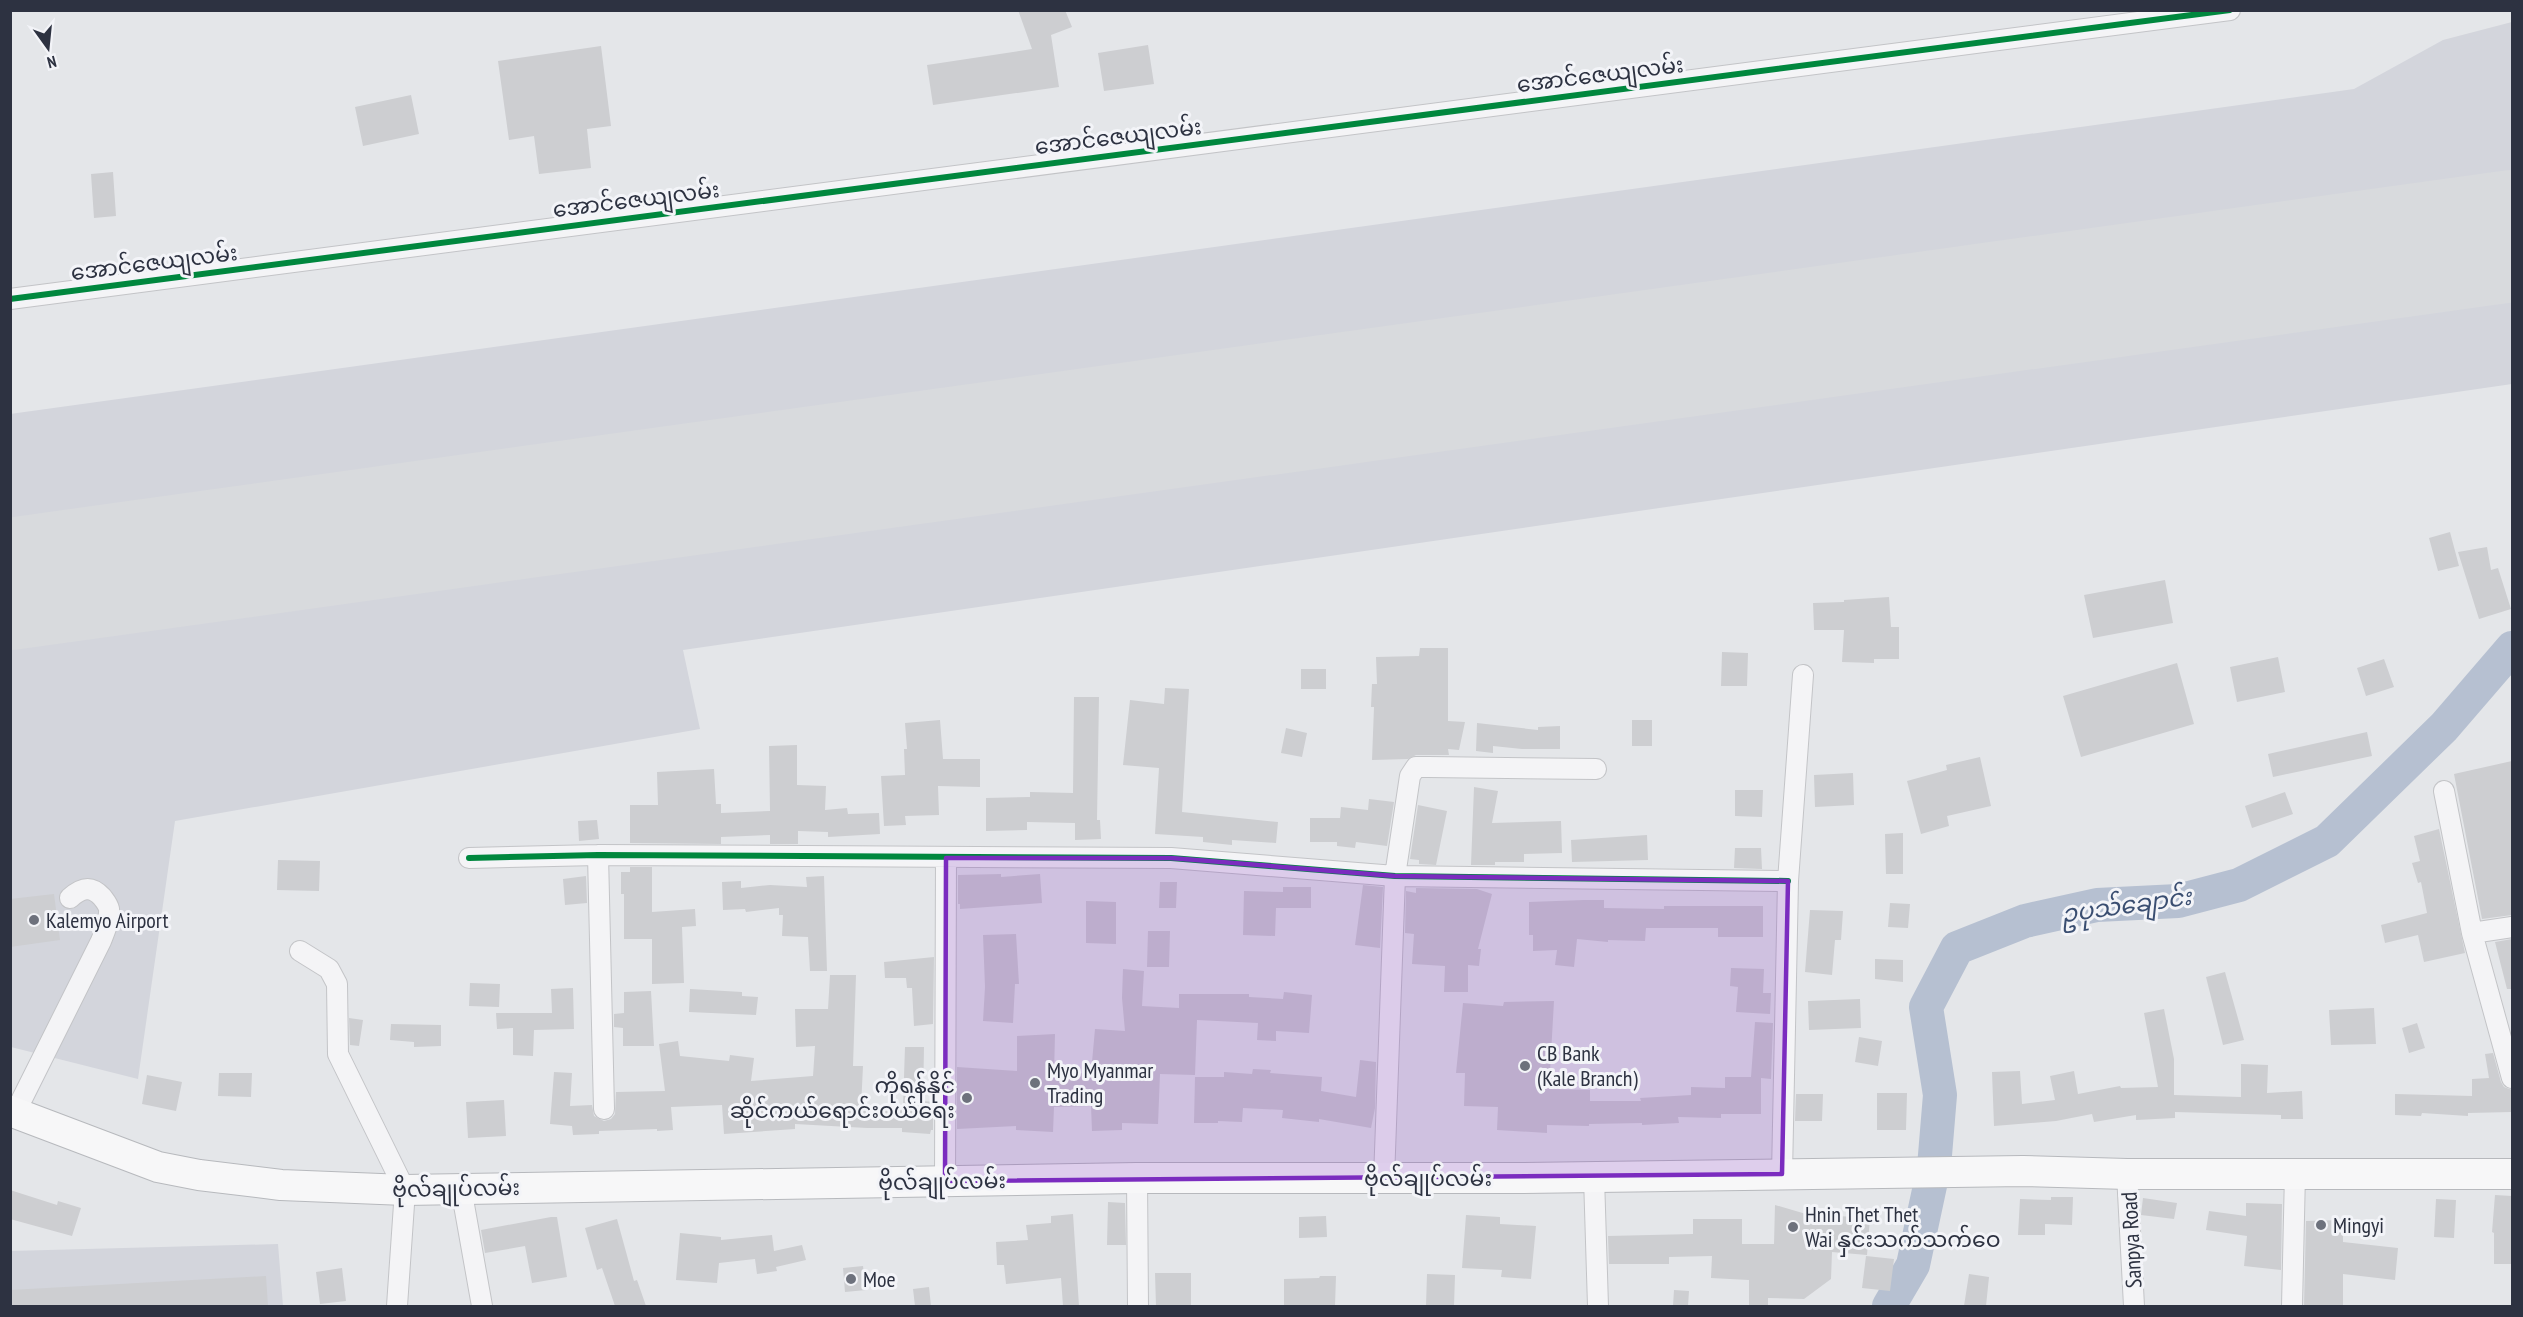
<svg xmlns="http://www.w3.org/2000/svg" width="2523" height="1317" viewBox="0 0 2523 1317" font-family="'PT Sans Narrow','Noto Sans Myanmar',sans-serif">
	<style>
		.built { fill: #d3d5dc }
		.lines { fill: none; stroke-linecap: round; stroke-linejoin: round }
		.river { stroke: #b6c0d1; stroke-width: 34 }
		.runway { stroke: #d8dadd; stroke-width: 132 }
		.building { fill: #cdced1 }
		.minor-casing { stroke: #c3c4c7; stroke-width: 22 }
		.highway-casing { stroke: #b7b9bd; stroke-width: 32 }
		.minor { stroke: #f4f4f6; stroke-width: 20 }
		.highway { stroke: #f7f7f8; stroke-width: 30 }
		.cycleway-casing { stroke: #f3f4f8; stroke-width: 10 }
		.cycleway { stroke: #00873e; stroke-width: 6 }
		.marked { fill: #7b2cbf; fill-opacity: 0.2; stroke: #7b2cbf; stroke-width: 4.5; stroke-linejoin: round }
		.poi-dot { fill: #6d717c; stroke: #f3f4f8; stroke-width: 2 }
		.labels { text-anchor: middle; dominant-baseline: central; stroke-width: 6; stroke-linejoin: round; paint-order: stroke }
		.street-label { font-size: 22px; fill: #2d3241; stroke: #f3f4f8 }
		.poi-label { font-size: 22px; fill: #2d3241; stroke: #f3f4f8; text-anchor: start }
		.water-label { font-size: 24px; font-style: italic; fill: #3a4e71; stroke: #f3f4f8 }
	</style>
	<rect width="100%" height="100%" fill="#e4e6e9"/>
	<path class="built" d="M2512,22V384L683,650L700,729L175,821L138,1079L11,1047L10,414L2354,89L2443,40Z
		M278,1244L283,1306H11L10,1251Z"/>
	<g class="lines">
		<path class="river" d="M1889,1306L1913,1265L1934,1167L1940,1095L1926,1007L1957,948L2025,921L2097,905L2178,901L2239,885L2327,841L2444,727L2512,648"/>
		<path class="runway" d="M10,584L2512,236"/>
	</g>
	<path class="building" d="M1018,10H1065L1072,27L1051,35L1059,87L933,105L927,65L1032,49Z
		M1148,45L1154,84L1104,91L1098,53Z
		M601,46L611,126L587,129L591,168L539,174L534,136L509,140L498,61Z
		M411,95L419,134L363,146L355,107Z
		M113,172L116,216L94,218L91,174Z
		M2450,532L2459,566L2438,571L2429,538Z
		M2487,547L2491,570L2498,568L2511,609L2479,619L2458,552Z
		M2165,580L2173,623L2093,638L2084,595Z
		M1889,597L1891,627H1899V659H1874V663L1842,662L1844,630H1814L1813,603L1844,602V600Z
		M1420,648H1448V721L1465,722L1459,750L1448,749L1449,755H1416L1408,759L1372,760L1374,707H1371L1372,684H1377L1376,657L1419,656Z
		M1722,652L1748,653L1747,686H1721Z
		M2278,657L2285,692L2237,702L2230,667Z
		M2384,659L2394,687L2366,696L2357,668Z
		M2177,663L2194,724L2081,757L2063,696Z
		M1301,669H1326V689H1301Z
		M1165,688L1189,689L1182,812L1278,822L1276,843L1232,840V845L1203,842V837L1155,834L1159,768L1123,765L1130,700L1164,704Z
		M1074,697H1099L1097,820H1100L1101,839L1075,840V823L1027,822V830L986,831V798L1030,797V792L1073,793Z
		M940,720L943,759H980V787L938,786L939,815L905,816L906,825L884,826L881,776L905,775L904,749H907L905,723Z
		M1632,720H1652V746H1632Z
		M1477,723L1538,730V727L1560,726V749H1522L1493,746V753L1476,751Z
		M1286,728L1307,733L1302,757L1281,753Z
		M2367,732L2372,756L2273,777L2268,754Z
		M797,745V785L826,786L825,810L847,808L848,814L879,813L880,834L828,837V832L798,831V844H770V835L721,837V844L630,843V805H658L657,772L714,769L716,804H721V813L770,811L769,746Z
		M1980,757L1991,806L1947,816L1949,826L1921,834L1907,781L1947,770L1946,765Z
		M2512,761V915L2482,919L2454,774Z
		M1853,773L1854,805L1815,807L1814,775Z
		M1474,787L1498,791L1492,823L1561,821L1562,853L1524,854V862H1495V865H1471Z
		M1735,790H1763L1762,817L1735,816Z
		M2285,792L2293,814L2252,828L2245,806Z
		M1369,799L1394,802L1387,846L1356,842L1355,848L1337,846V842H1310V818H1340L1341,807L1368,810Z
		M1418,805L1447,811L1436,865L1419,864V860L1410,859Z
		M597,820L599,839L579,841L578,821Z
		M2439,829L2465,953L2424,962L2418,935L2385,943L2381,925L2427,913L2421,882L2418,883L2412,863L2420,861L2414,836Z
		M1903,833V874H1886L1885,834Z
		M1647,835L1648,860L1572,862L1571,840Z
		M1735,848H1761L1762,869L1734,868Z
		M278,860L320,861L319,891L277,890Z
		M630,867H652V912L695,909L696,926L682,927L684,983L652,984V939H624V894H621V872H630Z
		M1001,874V877L1040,874L1042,903L960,909V904H958V875Z
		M586,876L587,903L565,905L563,879Z
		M824,876L827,971H810L808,937L782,936L783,915H779V908L746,912L745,909L723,910L722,882L741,881V888L770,885L807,887L806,877Z
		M1160,882H1177L1176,908H1159Z
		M1363,885L1383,887L1380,948L1355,945Z
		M1283,887H1311V908H1276L1275,936L1243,935L1244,891L1283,892Z
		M1416,888L1477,889L1492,894L1478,949H1481L1479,966L1468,965V992H1444L1445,966L1412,964L1414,934L1405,933L1406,891L1416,893Z
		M54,894L60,940L10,947V899Z
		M1584,900H1604V908L1664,909V906H1763V937H1718V928H1646L1645,941L1608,940V942L1577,939L1574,967L1555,965L1557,950L1533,951V935H1529V902Z
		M1086,901L1116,902V944L1086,943Z
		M1890,903L1910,904L1908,928L1888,927Z
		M1810,910L1843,911L1841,940H1835L1832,975L1805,972Z
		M1148,931H1170L1169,967H1147Z
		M1016,934L1019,984H1015L1013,1023L983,1021L985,987L983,935Z
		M2512,939V989H2507L2495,942Z
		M934,957L933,1024L914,1026L912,988H907L906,978H885L884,962Z
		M1875,959L1903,960V982L1875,979Z
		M1731,968L1764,969L1763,993H1771L1770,1014L1736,1012L1738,987L1730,986Z
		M1123,969L1144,971L1142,1006L1179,1008V994H1249V997L1283,999L1284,992L1312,995L1309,1033L1276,1031V1041L1257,1040L1258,1023L1197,1020L1195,1075L1160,1074L1158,1124L1122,1123V1130L1092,1131L1091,1106L1054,1107L1053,1132L1016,1130V1126L957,1129V1067L1017,1071V1036L1055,1034L1054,1074L1091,1073L1095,1029L1125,1031L1122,998Z
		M2225,972L2244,1040L2223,1045L2206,977Z
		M830,975H856L853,1066H863L861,1107L903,1106L905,1047H924L923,1101L933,1102V1130H931L930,1134L902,1132V1128H867L795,1124V1129L724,1134L722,1105L671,1107L673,1130L657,1131V1129L599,1131V1134L573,1135L572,1126L550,1124L554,1072L572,1073L570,1106L592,1105L594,1116L604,1121L611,1119L615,1114L616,1092L665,1091L659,1044L678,1041L680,1056L729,1061L730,1055L754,1058L751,1081L813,1076L815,1046L796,1047L795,1009H828Z
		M470,983L500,984L499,1007L469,1006Z
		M573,988L574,1029L534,1030L533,1056L513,1055V1028L497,1029L496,1013H552L551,989Z
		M690,989L742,992V996L758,997L756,1015L689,1012Z
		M651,991L654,1046H623V1028L614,1027V1014L624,1013V992Z
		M1860,999L1861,1028L1809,1030L1808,1001Z
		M1554,1001L1549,1089L1590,1090V1101H1641L1640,1098L1691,1095V1087L1725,1088V1077H1754H1751L1755,1022L1773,1023L1771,1079L1761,1078V1114H1721V1118L1678,1117L1679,1123L1642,1125V1123L1589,1124V1126L1547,1125V1133L1497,1130L1498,1107L1464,1106L1465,1073H1456L1463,1003L1503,1006L1504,1002Z
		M2374,1008L2376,1044L2331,1045L2329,1010Z
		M2164,1009L2174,1059V1095L2241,1097V1064L2268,1065L2267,1093L2302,1091L2303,1119H2281V1115L2175,1112V1118L2136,1120V1115L2094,1122L2092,1114L2056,1121L1994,1126L1992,1072L2020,1071L2022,1104L2055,1100L2050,1076L2074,1071L2078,1094L2120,1086L2121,1088L2158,1087L2144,1013Z
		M349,1018L363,1020L359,1046L350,1045Z
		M2417,1023L2425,1048L2409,1053L2402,1028Z
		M391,1024L441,1025V1046L414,1047V1042L390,1040Z
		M1859,1037L1882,1041L1878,1066L1855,1062Z
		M2493,1053L2501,1082L2504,1087L2512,1090V1112L2468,1113V1116L2422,1113L2421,1116L2395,1115V1094L2472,1096V1079L2489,1078L2485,1054Z
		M1360,1060L1376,1062L1375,1108L1371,1128L1319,1119V1122L1282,1118L1283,1110L1243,1108L1242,1122L1218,1121V1123H1194L1195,1077H1224V1072L1252,1074L1253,1069L1271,1070L1270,1073L1322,1077L1321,1091L1356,1097Z
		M219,1073H252L251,1097L218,1096Z
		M147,1075L182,1082L176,1111L142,1104Z
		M1877,1093H1907L1906,1130H1877Z
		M1796,1094H1823L1822,1121H1795Z
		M504,1100L506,1136L468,1138L466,1102Z
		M10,1190L57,1205L58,1201L81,1208L72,1236L10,1219Z
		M2495,1195L2512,1196L2511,1264H2494V1233L2492,1232Z
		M2051,1197H2073L2072,1225L2045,1224V1235H2018L2020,1199L2051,1200Z
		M2143,1198L2177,1203L2174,1219L2141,1215Z
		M2436,1199L2456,1200L2454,1238L2434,1237Z
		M1108,1202L1125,1203L1126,1245H1107Z
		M2246,1203L2282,1204L2281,1270L2244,1266L2247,1236L2206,1230L2209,1211L2246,1216Z
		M1775,1205L1806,1214L1870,1218L1867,1255L1832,1252L1831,1279L1804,1299L1768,1298V1306H1749V1280L1711,1278L1712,1256L1669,1257V1264H1609L1608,1236L1693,1234V1219H1742V1244H1774Z
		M1073,1214L1079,1306H1063L1061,1278L1006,1284L1004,1265H997L996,1242L1028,1240L1026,1225L1051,1223V1216Z
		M1466,1215L1500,1217V1224L1536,1226L1531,1279L1501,1277L1502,1270L1462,1268Z
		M1326,1216L1327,1237L1299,1238V1217Z
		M551,1217H557L567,1277L532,1283L525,1246L485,1253L481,1230Z
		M617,1219L634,1281L637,1280L646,1306H615L602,1268L597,1270L585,1228Z
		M2343,1220V1242L2398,1248L2395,1280L2343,1274V1306H2304L2306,1221Z
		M680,1233L721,1237V1240L772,1235L774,1251L802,1245L806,1260L776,1267L777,1271L757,1274L755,1259L719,1263L717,1283L676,1280Z
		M1866,1256L1894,1259L1890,1291L1862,1288Z
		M863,1266L866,1290L845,1292L843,1268Z
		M342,1268L346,1301L320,1304L316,1272Z
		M1155,1273H1191V1306H1156Z
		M1427,1274L1455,1275L1454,1306H1426Z
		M1969,1274L1989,1277L1986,1306H1964Z
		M266,1276L268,1306H10V1290Z
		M1320,1276H1336L1335,1306H1284V1279L1319,1278Z
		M929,1287L931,1306H915L913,1289Z
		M1674,1290L1689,1291L1688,1306H1673Z"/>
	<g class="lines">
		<g class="minor-casing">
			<path id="minor" d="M10,299L2230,10
				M2444,791L2472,933L2512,1078
				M598,855L604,1109
				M469,858L598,855L1171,858L1395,876L1788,881
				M2472,933L2512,927
				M300,951L329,969L337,984L338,1054L405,1190L397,1306
				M15,1113L101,941C105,931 110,920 109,909C108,904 105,901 102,897C91,885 81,888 70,898
				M1782,1174L1788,881L1803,675
				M2127,1174L2134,1306
				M1594,1177L1598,1306
				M1137,1178L1138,1306
				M1384,1179L1395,876L1410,776L1416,767H1428L1596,769
				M945,1181L946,858
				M461,1188L482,1306
				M2292,1306L2295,1173"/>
		</g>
		<g class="highway-casing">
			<path id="highway" d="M10,1111L158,1167L199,1175L281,1185L405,1190L1137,1178H1520L2023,1171L2127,1174H2512"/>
		</g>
		<use href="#minor" class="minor"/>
		<use href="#highway" class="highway"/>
		<g class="cycleway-casing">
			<path id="cycleway" d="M10,299L2230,10
				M469,858L598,855L1171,858L1395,876L1788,881"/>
		</g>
		<use href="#cycleway" class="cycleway"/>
	</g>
	<path class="marked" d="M946,858H1171L1395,876L1788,881L1782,1174L945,1181Z"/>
	<g class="poi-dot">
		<circle cx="34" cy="920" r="6"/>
		<circle cx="1525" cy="1066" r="6"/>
		<circle cx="1035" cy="1083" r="6"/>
		<circle cx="967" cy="1098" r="6"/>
		<circle cx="2321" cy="1225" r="6"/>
		<circle cx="1793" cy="1227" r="6"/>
		<circle cx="851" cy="1279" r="6"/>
	</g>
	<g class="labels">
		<g class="street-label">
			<text transform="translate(1600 74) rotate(-7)">အောင်ဇေယျလမ်း</text>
			<text transform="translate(1118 136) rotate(-7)">အောင်ဇေယျလမ်း</text>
			<text transform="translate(636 199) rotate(-7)">အောင်ဇေယျလမ်း</text>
			<text transform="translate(154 262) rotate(-7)">အောင်ဇေယျလမ်း</text>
			<text x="1428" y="1178">ဗိုလ်ချုပ်လမ်း</text>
			<text transform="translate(942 1181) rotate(-1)">ဗိုလ်ချုပ်လမ်း</text>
			<text transform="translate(456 1188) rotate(-1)">ဗိုလ်ချုပ်လမ်း</text>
			<text transform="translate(2131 1240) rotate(-93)">Sanpya Road</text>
		</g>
		<g class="poi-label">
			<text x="46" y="920">Kalemyo Airport</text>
			<text x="1537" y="1053">CB Bank<tspan x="1537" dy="25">(Kale Branch)</tspan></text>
			<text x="1047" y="1070">Myo Myanmar<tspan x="1047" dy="25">Trading</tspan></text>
			<text x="955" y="1085" text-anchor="end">ကိုရန်နိုင်<tspan x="955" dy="25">ဆိုင်ကယ်ရောင်းဝယ်ရေး</tspan></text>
			<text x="1805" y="1214">Hnin Thet Thet<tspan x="1805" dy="25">Wai နှင်းသက်သက်ဝေ</tspan></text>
			<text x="2333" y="1225">Mingyi</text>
			<text x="863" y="1279">Moe</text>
		</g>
		<g class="water-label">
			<text transform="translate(2126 905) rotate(-8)">ဥပုသ်ချောင်း</text>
		</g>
	</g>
	<rect width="2523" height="1317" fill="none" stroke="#2d3241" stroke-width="24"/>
	<g transform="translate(48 48) rotate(165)" stroke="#f3f4f8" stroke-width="4.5" paint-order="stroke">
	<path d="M0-4.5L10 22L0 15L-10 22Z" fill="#2d3241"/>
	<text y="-9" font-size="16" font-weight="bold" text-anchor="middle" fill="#2d3241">N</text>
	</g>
</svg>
